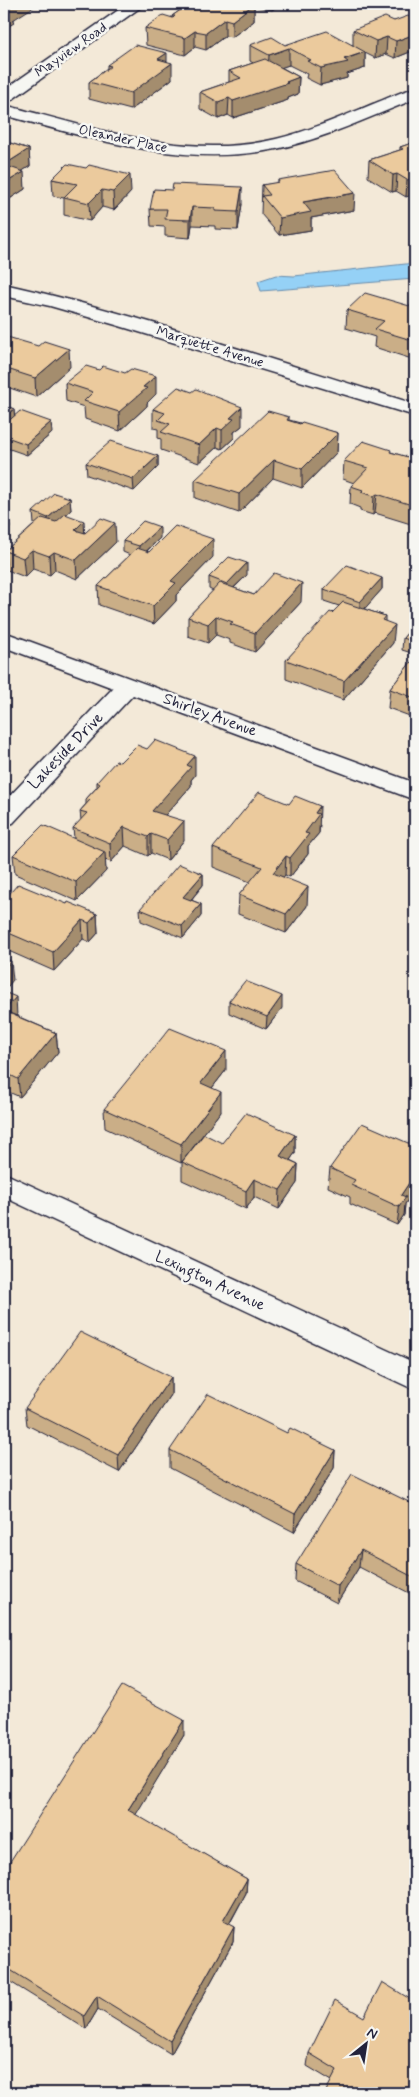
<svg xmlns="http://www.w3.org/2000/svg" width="419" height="2097" viewBox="0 0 419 2097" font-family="Mynerve,sans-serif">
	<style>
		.water { fill: #95d1f6; stroke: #678bab }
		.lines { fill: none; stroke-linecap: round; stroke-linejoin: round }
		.minor-casing { stroke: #22223b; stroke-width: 3 }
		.minor { fill: #f6f6f2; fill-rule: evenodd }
		.wall { fill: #caae87; stroke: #22223b }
		.shaded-wall { fill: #a48d6e; stroke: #22223b }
		.building { fill: #ebca9d; stroke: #22223b }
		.labels { text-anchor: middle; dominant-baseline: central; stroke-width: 5; stroke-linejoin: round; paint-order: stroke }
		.far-street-label { font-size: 14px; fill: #22223b; stroke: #f6f6f2 }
		.street-label { font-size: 16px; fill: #22223b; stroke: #f6f6f2 }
	</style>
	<rect width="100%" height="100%" fill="#f3e9d8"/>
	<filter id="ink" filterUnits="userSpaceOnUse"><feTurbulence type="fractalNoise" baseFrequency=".02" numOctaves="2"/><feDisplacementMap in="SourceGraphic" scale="10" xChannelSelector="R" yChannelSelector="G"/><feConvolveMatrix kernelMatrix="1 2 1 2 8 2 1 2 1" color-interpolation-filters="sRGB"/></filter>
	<g filter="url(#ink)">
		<path class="water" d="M415,263V279L261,291L258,281L276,275L294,276Z"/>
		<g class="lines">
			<g class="minor-casing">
				<path id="minor" d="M127,4H145L10,101L4,102V90Z
					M415,88V99C370,117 324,139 276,149C183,168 93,139 4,115V105C93,127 184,161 276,139C309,131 341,117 373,104C386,99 400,92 415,88Z
					M4,284C142,315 280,363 415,404V416L116,325L50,306L4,296Z
					M4,632L415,783V800L133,695L13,823L4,825V802L113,688L4,647Z
					M4,1173L415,1363V1390L4,1197Z"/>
			</g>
			<use href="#minor" class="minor"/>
		</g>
		<path class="wall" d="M189,4H281L272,10L254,6V21L232,37L225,36L206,50L195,47L185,55L146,45L145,28L172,18V16Z
			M415,20V50L395,58L386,54L375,58L365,53V68L347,74V78L320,85L306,78L307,74L289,65L281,67L299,77L298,94L288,98V100L233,118L228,115L218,119L200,109V92L229,82V71L253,63L250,61V45H353V30L394,21Z
			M167,61L172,79L131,110L89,99V82L107,68V65Z
			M4,141L29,149L30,166L22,171L25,189L8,200L4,198Z
			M415,142L406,197L396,191L392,192L368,177L369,160L400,150V147Z
			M52,179L131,192L114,210L102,207L90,221L64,215V198L53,196Z
			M278,180L354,210L311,218V230L279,235L261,214L262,185L278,183Z
			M242,204L238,230L215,229V226L192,225L190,238L165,236V227L151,226L150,209Z
			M415,304V360L374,347L375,337L346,328L347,310L413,307Z
			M4,336L70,367L36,397L4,386Z
			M65,383L156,394L147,403V406L120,431L85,419L84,407L66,401Z
			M4,405L14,409V416L52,433L27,455L4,447Z
			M153,409L242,426L234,432V438L222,449L217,447L199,463L161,450V439L158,438V429L153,428Z
			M289,417V420L338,433L337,452L302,488L273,478L239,513L195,498V480Z
			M391,452L415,460V523L414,525L375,513L373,515L360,511V508L350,504L351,486L354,483L343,479L344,461Z
			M158,456V467L134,491L87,475L86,463Z
			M70,498L71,510L66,514L85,533L116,542L77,579L55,570L50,575L33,569L25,577L7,570L5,551L35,524H34L33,512Z
			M160,538L146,552H149L213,557L176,595V601L154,624L99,605L98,586L130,555L123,552V541Z
			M247,575L234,588L254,595L301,602L255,652L230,643V640L216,635L208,643L188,636V617L213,591L209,589V577Z
			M382,578V589L364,609L385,616V621L393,643L343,700L286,679V660L339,606L324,601V589Z
			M415,624V654L402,650L403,638Z
			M415,657V718L388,708L390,689Z
			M120,762L195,775L191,780V786L165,815L184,840L168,860L151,853L148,856L125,846L111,862L105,860L106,871L77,901L15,874L13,855L74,838L73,828L81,820L80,811L86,804V799L97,787V782Z
			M320,825L319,833L308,846V854L290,877L285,875L283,877L307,906L286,933L238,914L239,895L250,882L213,867V848Z
			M203,874V885L191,900L201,904V916L183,938L141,921L140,909Z
			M4,900L67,904L97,914L98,933L90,942L83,939L54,971L4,949Z
			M4,992L17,1016L56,1033L58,1052L20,1097L4,1090Z
			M229,1001L282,1008L266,1029L229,1013Z
			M226,1070L212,1088L221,1111L181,1163L105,1128L104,1109Z
			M295,1135V1153L290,1160L298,1164L297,1183L279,1209L254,1197L246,1209L182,1180V1162L222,1143Z
			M415,1146V1189L405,1204L404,1215L397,1225L350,1204V1197L328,1187L330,1168Z
			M171,1377V1395L119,1472L27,1425L25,1408Z
			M287,1433L335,1450L334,1468L294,1532L170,1468V1450Z
			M415,1505V1596L359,1567L337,1603L295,1581L296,1564Z
			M184,1735L135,1815L247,1879L246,1893L229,1925L234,1927L233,1942L171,2054L98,2009L86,2029L4,1978V1871Z
			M364,2017L332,2081L307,2066L309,2053Z"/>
		<path class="shaded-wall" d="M13,4H35V6L13,20L14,23L4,29V12L10,6Z
			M254,4V21L232,37V21Z
			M273,4H281L272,10Z
			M225,19V36L206,50V33Z
			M195,31V47L185,55V38Z
			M415,34V50L395,58L396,41Z
			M387,37L386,54L375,58L376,41Z
			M289,48V65L268,72L269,55Z
			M365,52V68L347,74V78L320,85L321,68Z
			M167,53V67L172,63V79L131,110V93L158,59Z
			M299,77L298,94L288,98V100L233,118V101Z
			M229,98L228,115L218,119V102Z
			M29,149L30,166L6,182L4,165Z
			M414,169H415V194L406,197L407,180Z
			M24,172L25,189L8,200L7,182Z
			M397,174L396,191L392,192L393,175Z
			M130,175L131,192L114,210L113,192Z
			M242,187V204L238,230V212Z
			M102,190V207L90,221L89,203Z
			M355,193L354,210L311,218V230L279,235L280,218L303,202Z
			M192,207V225L190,238V220Z
			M69,349L70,367L36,397L35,378Z
			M156,376V394L147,403V406L120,431L119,412L143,387Z
			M242,407V426L234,432V438L222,449V430L230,418Z
			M14,409L15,420L4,429V417Z
			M51,422L52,433L27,455L26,444Z
			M217,428V447L199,463V445Z
			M338,433L337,452L302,488V469Z
			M158,456V467L134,491L133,479Z
			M274,460L273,478L239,513V494Z
			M377,494L375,513L373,515L374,496Z
			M70,498L71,510L49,529L48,518Z
			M415,506V523L414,525Z
			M8,509L10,528L4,534V513Z
			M84,521L85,539L75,530Z
			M115,523L116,542L77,579L76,560Z
			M160,527V538L139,558V546Z
			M213,539V557L176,595V601L154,624L153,606L171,581Z
			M32,550L33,569L25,577L23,558Z
			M54,552L55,570L50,575L49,556Z
			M247,563V575L226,595L227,584Z
			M382,578V589L360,614V602Z
			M302,583L301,602L255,652V633Z
			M216,616V635L208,643V624Z
			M395,625L393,643L343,700L344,681Z
			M195,756V775L191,780V786L152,830V811L187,765Z
			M320,806L319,833L308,846V854L290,877V858L305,833L315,813Z
			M184,821V840L168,860L167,840Z
			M124,827L125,846L111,862L110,843Z
			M151,834V853L148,856V837Z
			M105,852L106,871L77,901L76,882Z
			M286,856L285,875L272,892L273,873Z
			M203,874V885L184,908L183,897Z
			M308,887L307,906L286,933V914Z
			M201,904V916L183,938L182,926Z
			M97,914L98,933L90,942L89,923Z
			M82,920L83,939L54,971L53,952Z
			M11,961L13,980L4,991V969Z
			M282,996V1008L266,1029L267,1017Z
			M16,997L17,1016L4,1011Z
			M56,1033L58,1052L20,1097L18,1079Z
			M226,1051V1070L201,1102V1083Z
			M221,1092V1111L181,1163V1144Z
			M295,1135V1153L280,1174V1156Z
			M298,1164L297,1183L279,1209L280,1190Z
			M415,1174V1189L405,1204L404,1215L397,1225L401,1195Z
			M254,1179V1197L246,1209V1191Z
			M171,1377V1395L119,1472L118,1455Z
			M335,1450L334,1468L294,1532L295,1514Z
			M361,1550L359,1567L337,1603L338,1586Z
			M184,1720V1735L129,1826L128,1810Z
			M247,1879L246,1893L223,1935V1921Z
			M234,1927L233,1942L171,2054L170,2041Z
			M97,1996L98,2009L86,2029L84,2016Z"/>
		<path class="building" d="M4,4H13L10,6H12L4,12Z
			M189,4H254L232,21L225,19L206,33L195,31L185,38L145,28L163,15L173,18L175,16H172Z
			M408,16L415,20V34L396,41L387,37L376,41L353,30L385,17L394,21Z
			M327,31L365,52L344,59L348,62L321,68L307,61L311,60L289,48L269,55L250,45L272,37L285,45Z
			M135,45L167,53L158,59L172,63L131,93L89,82L111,66L107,65Z
			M265,59L299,77L286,82L288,83L233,101L229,98L218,102L200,92L241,78L229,71Z
			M4,141L29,149L4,165L24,172L7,182L4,181Z
			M415,142V169H414L415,171V177L407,180L397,174L393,175L369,160L403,149L400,147Z
			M67,164L86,168L89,165L130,175L113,192L102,190L89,203L64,197L77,184L52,179Z
			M335,170L355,193L303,202L311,212L280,218L262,196L270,195L262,185L279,182L278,180Z
			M173,184L242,187L238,212L215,211V208L192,207L190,220L165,219L167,209H150L154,189L172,190Z
			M365,293L413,307L415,304V341L375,329L384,321L347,310Z
			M4,336L38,346L44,341L69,349L35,378L4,368Z
			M86,366L99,370L103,366L125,373L131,369L156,376L143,387L147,388L119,412L84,401L93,392L65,383Z
			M178,387L192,392L196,389L242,407L230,418L234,419L222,430L217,428L199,445L161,432L170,424L158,420L165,413L153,409Z
			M4,405L14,409L4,417Z
			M20,411L51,422L26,444L4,436V425Z
			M268,411L289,417L287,420L300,424L302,422L338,433L302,469L274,460L239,494L195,480Z
			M111,441L158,456L133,479L86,463Z
			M363,441L391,450L390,452L415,459V506L377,494L374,496L361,492L363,490L351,486L368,468L344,461Z
			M54,493L70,498L48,518L33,512Z
			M4,508L8,509L4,513Z
			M65,514L84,521L75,530L85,533L101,518L115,523L76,560L54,552L49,556L32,550L23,558L5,551L42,518L56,522Z
			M143,521L160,527L139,546L123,541Z
			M175,526L213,539L171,581L176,583L153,606L98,586L137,548L149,552Z
			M229,557L247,563L227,584L209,577Z
			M347,565L382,578L360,602L324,589Z
			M274,573L302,583L255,633L230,624L233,622L216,616L208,624L188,617L220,583L254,595Z
			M343,602L385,616L382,620L395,625L344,681L286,660L330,612L332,613Z
			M415,624V642L403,638Z
			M415,657V698L390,689Z
			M155,740L195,756L187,765L191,767L152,811L184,821L167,840L151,834L148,837L124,827L110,843L73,828L87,813L80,811L90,800L86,799L100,784L97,782L116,761L120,762L137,745L147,749Z
			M259,792L289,804L295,796L320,806L315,813L319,814L305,833L309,834L290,858L286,856L273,873L308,887L286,914L239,895L262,867L213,848Z
			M43,825L105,852L76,882L13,855Z
			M179,864L203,874L183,897L201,904L182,926L140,909Z
			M18,884L67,904L68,902L97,914L89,923L82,920L53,952L4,931V900Z
			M4,958L11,961L4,969Z
			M245,981L282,996L267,1017L229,1001Z
			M4,992L16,997L4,1011L56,1033L18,1079L4,1072Z
			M170,1028L226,1051L201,1083L221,1092L181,1144L104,1109Z
			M246,1113L295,1135L280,1156L298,1164L280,1190L254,1179L246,1191L182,1162L204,1134L222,1143Z
			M362,1123L415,1146V1174L401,1195L406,1197L399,1207L351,1185L355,1180L330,1168Z
			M80,1332L171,1377L118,1455L25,1408Z
			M208,1394L287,1433L290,1428L335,1450L295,1514L170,1450Z
			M352,1474L415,1505V1578L361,1550L338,1586L296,1564Z
			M122,1686L184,1720L128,1810L247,1879L223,1921L234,1927L170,2041L97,1996L84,2016L4,1966V1871Z
			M382,1982L415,2002V2093H325L337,2070L309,2053L335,2000L364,2017Z"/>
	</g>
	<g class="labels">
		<g class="far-street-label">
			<text transform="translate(71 50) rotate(-35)">Mayview Road</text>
			<text transform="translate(123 139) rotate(12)">Oleander Place</text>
			<text transform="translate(210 347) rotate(17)">Marquette Avenue</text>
		</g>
		<g class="street-label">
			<text transform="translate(210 715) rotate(20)">Shirley Avenue</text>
			<text transform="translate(66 751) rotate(-46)">Lakeside Drive</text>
			<text transform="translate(210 1281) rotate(25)">Lexington Avenue</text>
		</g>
	</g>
	<rect width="419" height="2097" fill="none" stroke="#f6f6f2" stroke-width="20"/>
	<rect x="10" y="10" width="399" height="2077" fill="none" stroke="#22223b" stroke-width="2" filter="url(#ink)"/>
	<g transform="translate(366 2044) rotate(30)" stroke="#f6f6f2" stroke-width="4" paint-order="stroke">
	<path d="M0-4L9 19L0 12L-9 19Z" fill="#22223b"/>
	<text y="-8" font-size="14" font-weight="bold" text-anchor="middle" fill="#22223b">N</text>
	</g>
</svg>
